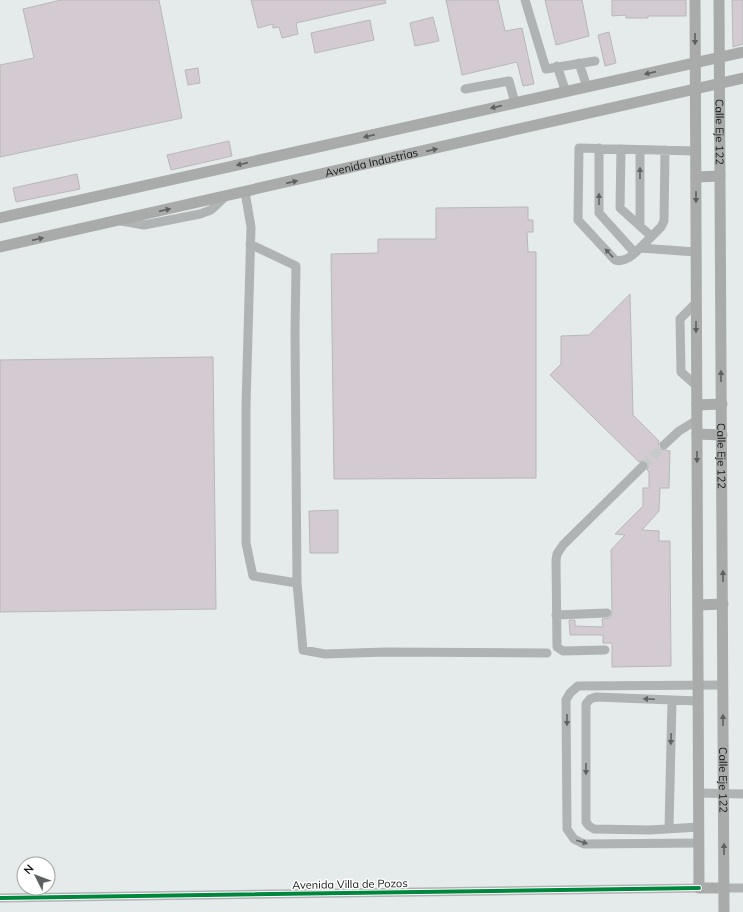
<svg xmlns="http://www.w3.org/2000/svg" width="743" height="912" viewBox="0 0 743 912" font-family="Mulish,sans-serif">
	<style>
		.building { fill: #d3cbd1; stroke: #b7b8b9 }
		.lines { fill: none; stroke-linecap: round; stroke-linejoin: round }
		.minor-tunnel { stroke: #c5caca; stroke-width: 9; stroke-dasharray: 9 4.5; stroke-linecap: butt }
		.minor { stroke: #b0b3b3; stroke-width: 9 }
		.major { stroke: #a9abab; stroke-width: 11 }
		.cycleway-casing { stroke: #fff; stroke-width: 6 }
		.cycleway { stroke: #00873e; stroke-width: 4 }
		.oneway { fill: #5e6060 }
		.oneway2 { fill: #616464 }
		.labels { text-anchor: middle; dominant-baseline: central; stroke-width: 3; stroke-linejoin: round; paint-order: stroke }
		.street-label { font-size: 11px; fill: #121515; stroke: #fff }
	</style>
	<rect width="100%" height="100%" fill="#e5eaea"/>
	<path class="building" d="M61,0H159L182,118L0,157V65L34,58L23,9Z
		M251,0H385L386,3L296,23L298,34L282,38L279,27L273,28V24L258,28Z
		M446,0H498L505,31L522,28L534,84L523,86L517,62L462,75Z
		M545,0H582L589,36L556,45Z
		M612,0H686V16H648V18H626V15L612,16Z
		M732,0H743V44L733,47Z
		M433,17L439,41L415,46L410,23Z
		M370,20L374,40L315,53L311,33Z
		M609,32L616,63L605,66L598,35Z
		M198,68L200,83L188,85L185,70Z
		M229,141L232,156L171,170L167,155Z
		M77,174L80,189L16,202L13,188Z
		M528,207V220H533V232H527L528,252H536V478L334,479L331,254L378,253V239H436V208Z
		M630,294L633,415L659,441L658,446L660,449L670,451L669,488H660L659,511L642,530L659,531V541H670L671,666L612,667V643H603V635H570L569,620H575V626L603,627L602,619L610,618L612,615L611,550L625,535L615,534L643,506V488H649V472L647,470L649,465L645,460L639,462L550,375L561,364V336L589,335Z
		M213,357L216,609L0,612V360Z
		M338,510V553H310L309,511Z"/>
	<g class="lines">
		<path class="minor-tunnel" d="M643,466L664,445"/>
		<path class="minor" d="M525,0L546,69L595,61
			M579,63L587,87
			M557,66L566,92
			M465,89L509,81L515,103
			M599,148V213L635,253
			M621,149L620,208L651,236
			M640,150V225
			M695,151L579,148L578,220L615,260C625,263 633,255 640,248L696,252
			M245,192L251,227L246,405V543L253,576L297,583
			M121,221L144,225L200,214L211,210L226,196
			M250,244L296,266L295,332L297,583L303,650L325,654L385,652L547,653
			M640,248L661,227L664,221L665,150
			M696,303L680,319L681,372L697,386
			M664,445L679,431L697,420
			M556,615L607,613
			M605,650L563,651L557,647L556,560L557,554L563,545L643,466
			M698,701L596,697L590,699L586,704V822L589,826L594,829L650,830L699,827
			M699,793L743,794
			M669,828L672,700
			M699,843L584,844L574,839L567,829L566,700L570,693L578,686L723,685
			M724,888H743
			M0,898L699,888"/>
		<g class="major">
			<path d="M695,0L699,888H724"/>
			<path id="s1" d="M719,0L724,912"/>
			<path d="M696,177L720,176"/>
			<path d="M0,218L743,52"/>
			<path id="s2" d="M0,247L743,78"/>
			<path d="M697,405L722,404"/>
			<path d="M697,434L722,435"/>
			<path d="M698,605L723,604"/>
		</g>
		<g class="cycleway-casing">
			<path id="cycleway" d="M0,898L699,888"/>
		</g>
		<use href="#cycleway" class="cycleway"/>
	</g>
	<defs><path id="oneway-solid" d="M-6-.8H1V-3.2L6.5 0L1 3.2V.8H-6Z"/></defs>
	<g class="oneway">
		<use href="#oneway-solid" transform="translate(695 39) rotate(90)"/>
		<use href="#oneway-solid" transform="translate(650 73) rotate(167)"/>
		<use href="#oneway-solid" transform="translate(496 107) rotate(167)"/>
		<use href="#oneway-solid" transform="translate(369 136) rotate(167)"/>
		<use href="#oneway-solid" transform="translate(432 150) rotate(-13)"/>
		<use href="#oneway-solid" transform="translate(242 164) rotate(167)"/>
		<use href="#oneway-solid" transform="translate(292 182) rotate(-13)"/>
		<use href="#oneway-solid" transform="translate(696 197) rotate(90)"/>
		<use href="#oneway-solid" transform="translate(165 210) rotate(-13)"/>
		<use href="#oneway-solid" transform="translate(38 239) rotate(-13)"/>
		<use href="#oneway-solid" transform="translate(696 327) rotate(90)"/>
		<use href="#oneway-solid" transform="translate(721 376) rotate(-90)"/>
		<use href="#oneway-solid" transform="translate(697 457) rotate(90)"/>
		<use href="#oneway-solid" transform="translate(723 576) rotate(-90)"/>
		<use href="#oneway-solid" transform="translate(723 720) rotate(-90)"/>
		<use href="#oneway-solid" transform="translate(724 849) rotate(-90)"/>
	</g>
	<g class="oneway2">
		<use href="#oneway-solid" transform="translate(640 173) rotate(-90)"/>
		<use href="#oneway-solid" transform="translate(599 199) rotate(-90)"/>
		<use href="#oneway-solid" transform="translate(609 253) rotate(-133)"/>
		<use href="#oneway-solid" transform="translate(649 699) rotate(-178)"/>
		<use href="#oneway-solid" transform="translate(567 720) rotate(90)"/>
		<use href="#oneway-solid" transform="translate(671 739) rotate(91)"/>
		<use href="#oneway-solid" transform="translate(586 769) rotate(90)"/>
		<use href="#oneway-solid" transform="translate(582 842) rotate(17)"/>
	</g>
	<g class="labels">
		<g class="street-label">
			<text stroke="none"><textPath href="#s1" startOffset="132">Calle Eje 122</textPath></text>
			<text stroke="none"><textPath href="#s2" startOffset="381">Avenida Industrias</textPath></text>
			<text stroke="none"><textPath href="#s1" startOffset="456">Calle Eje 122</textPath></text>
			<text stroke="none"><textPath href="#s1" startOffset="780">Calle Eje 122</textPath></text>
			<text transform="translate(350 884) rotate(-1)">Avenida Villa de Pozos</text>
		</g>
	</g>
	<g transform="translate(36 876) rotate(312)"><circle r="19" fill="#ffffff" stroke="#a0a1a1"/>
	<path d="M0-3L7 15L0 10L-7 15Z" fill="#5c6060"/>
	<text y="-6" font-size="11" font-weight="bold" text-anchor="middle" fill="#121515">N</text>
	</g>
</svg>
